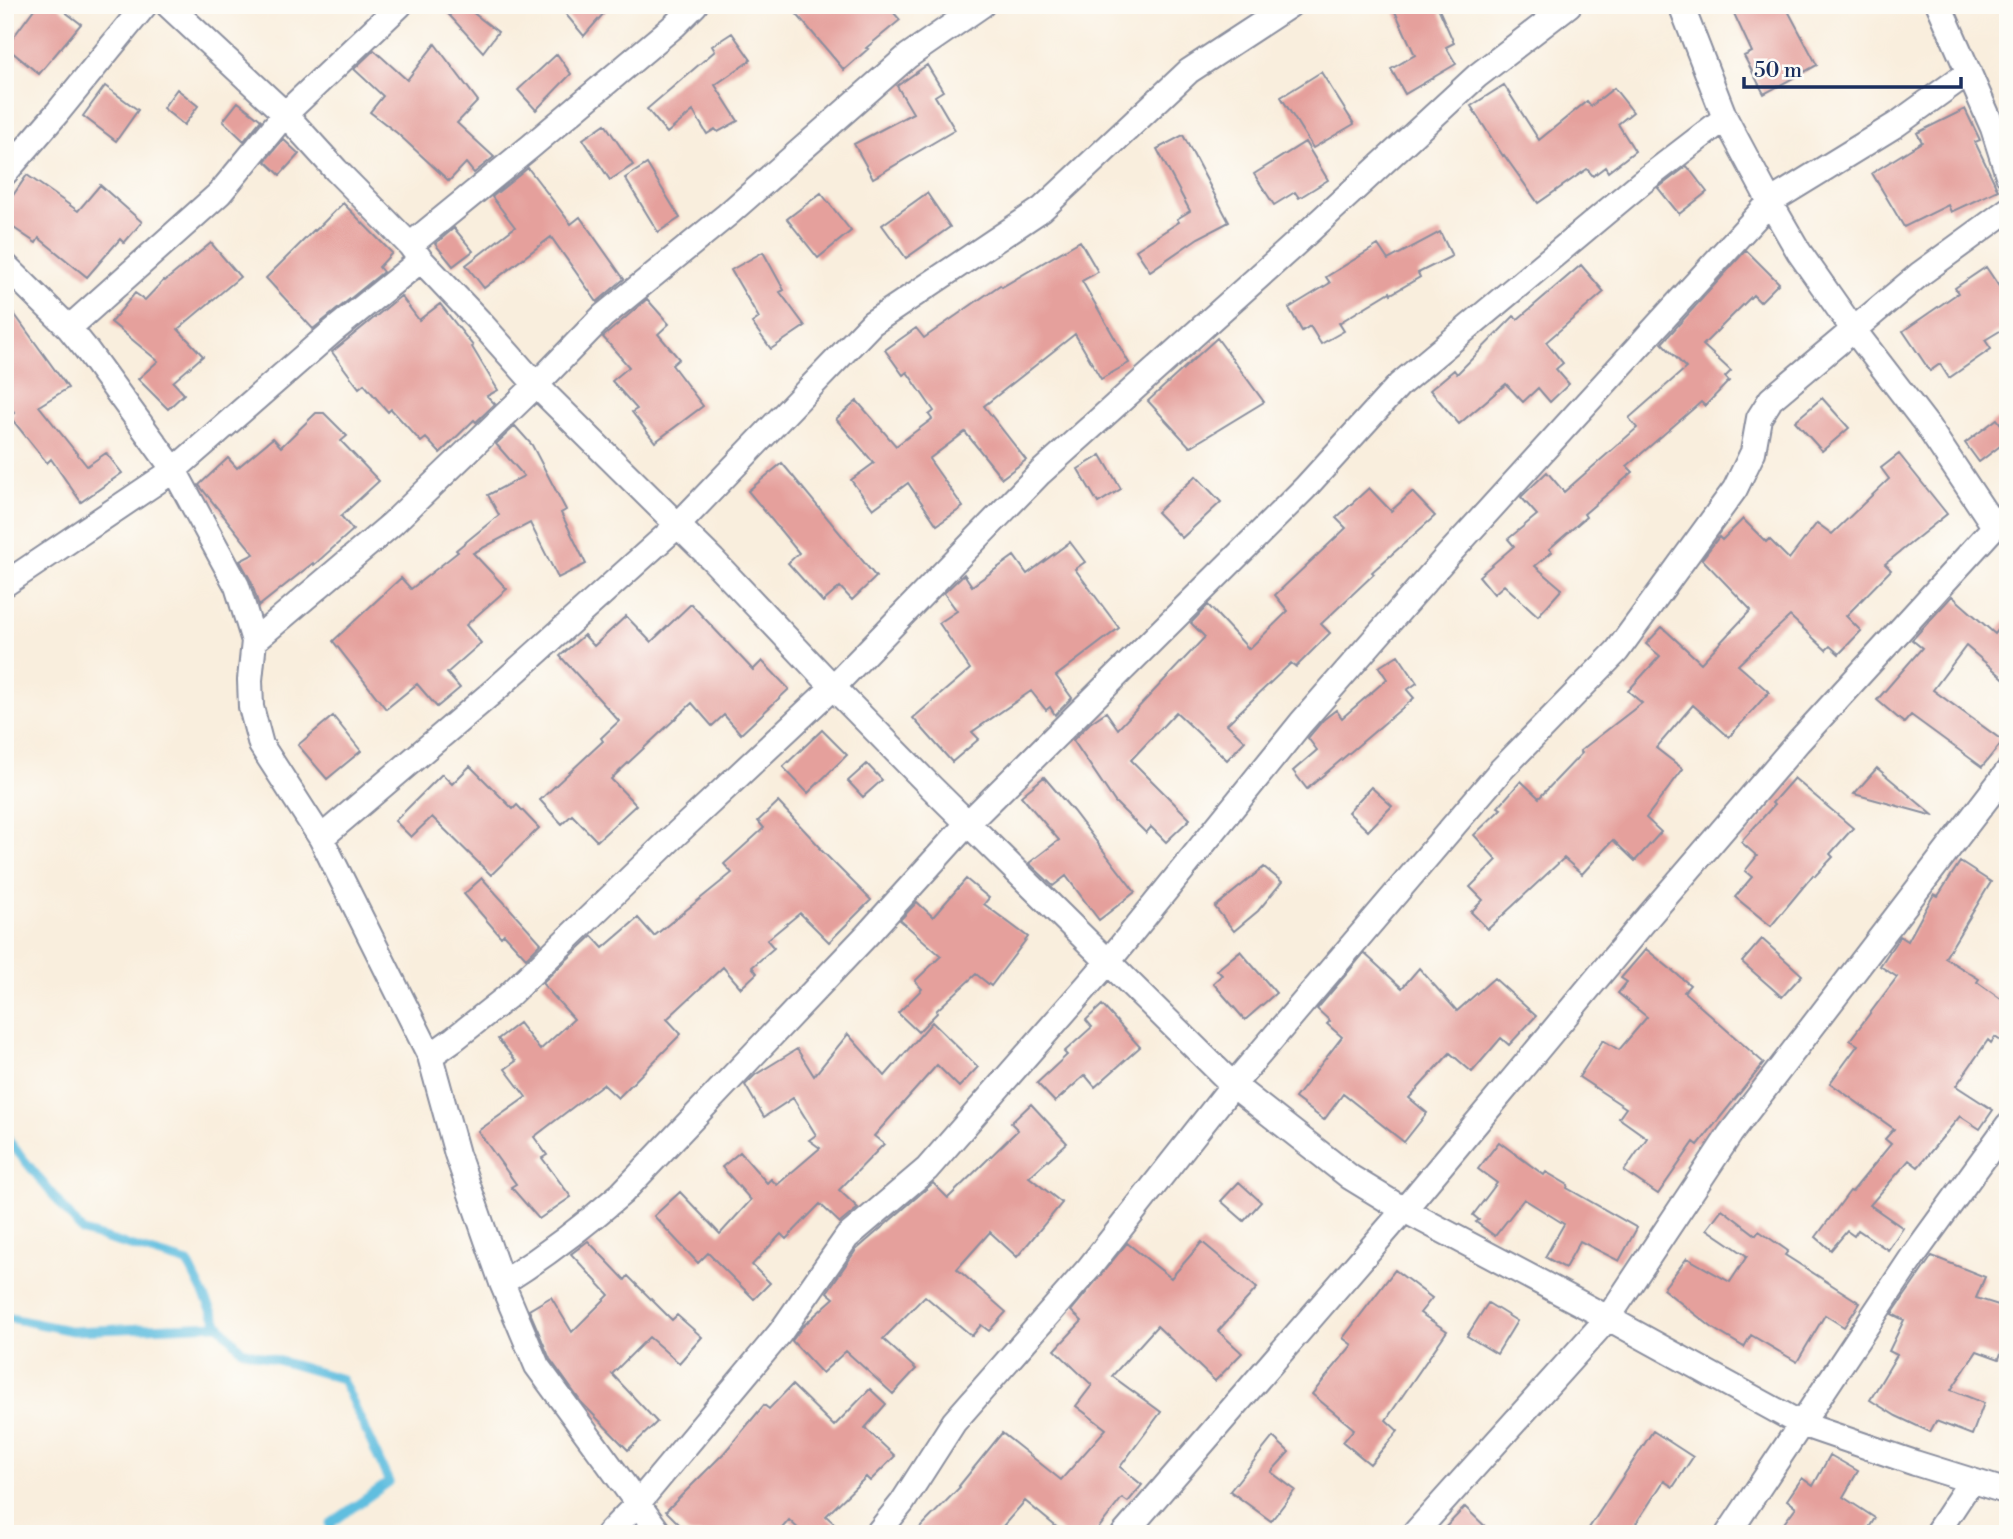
<svg xmlns="http://www.w3.org/2000/svg" width="2013" height="1539" viewBox="0 0 2013 1539" font-family="'Libre Bodoni',serif">
	<style>
		.lines { fill: none; stroke-linecap: round; stroke-linejoin: round }
		.stream { stroke: #61bedf; stroke-width: 9 }
		.building { fill: #e5a09c }
		.street-casing { stroke: #8a8e9e; stroke-width: 28 }
		.street { stroke: #fff; stroke-width: 24 }
	</style>
	<rect width="100%" height="100%" fill="#fdfcf7"/>
	<filter id="ink" filterUnits="userSpaceOnUse"><feTurbulence type="fractalNoise" baseFrequency=".0143" numOctaves="2"/><feDisplacementMap in="SourceGraphic" scale="14" xChannelSelector="R" yChannelSelector="G"/><feConvolveMatrix kernelMatrix="1 2 1 2 8 2 1 2 1" color-interpolation-filters="sRGB"/></filter>
	<filter id="wash" filterUnits="userSpaceOnUse"><feTurbulence type="fractalNoise" baseFrequency=".00686" numOctaves="4" result="noise"/><feDisplacementMap in="SourceGraphic" scale="28" xChannelSelector="R" yChannelSelector="G"/><feGaussianBlur stdDeviation="1.57" result="paint"/><feColorMatrix in="noise" values="0 0 0 0 0 0 0 0 0 0 0 0 0 0 0 0 0 1.4 0 .05"/><feComposite in="paint" operator="in"/></filter>
	<g filter="url(#wash)">
		<rect width="100%" height="100%" fill="#f9eedd"/>
		<g class="lines">
			<path class="stream" d="M5,1131L8,1140L83,1232L188,1263L219,1325L242,1350L342,1379L389,1482L330,1524L332,1534
				M5,1317L73,1331L219,1325"/>
		</g>
		<g id="blocks">
			<path class="building" d="M37,5H56L81,24L39,74L6,47Z
				M440,5H463L498,32L483,52Z
				M558,5H611L584,36Z
				M789,5H887L900,20L866,48L868,49L844,70Z
				M1392,5H1437L1454,43L1446,47L1456,64L1405,94L1391,69L1415,55Z
				M1730,5H1785L1817,65L1764,94L1744,56L1752,52Z
				M732,33L751,60L715,85L738,121L718,132L715,129L707,134L693,111L667,133L647,109L715,51L712,46Z
				M435,44L478,101L457,123L494,157L474,173L466,163L449,181L397,133L370,112L383,96L354,69L374,50L407,80Z
				M557,54L571,74L536,110L518,90Z
				M927,65L943,91L935,96L955,130L873,178L854,144L913,113L897,86Z
				M1321,72L1354,124L1313,148L1281,97Z
				M1504,85L1539,140L1587,101L1591,106L1614,88L1633,112L1618,124L1635,151L1608,172L1605,167L1593,176L1587,169L1538,203L1504,155L1503,156L1471,106Z
				M105,86L138,110L116,141L83,116Z
				M177,89L198,106L184,125L163,108Z
				M238,102L261,120L244,141L223,121Z
				M1965,109L1980,140L1975,142L1998,190L1951,212L1948,205L1904,227L1872,173L1922,142L1917,133Z
				M605,124L633,165L610,180L583,139Z
				M1183,135L1229,222L1198,238L1150,271L1136,250L1179,222L1177,219L1190,211L1157,149Z
				M283,139L299,154L280,175L265,161Z
				M1305,142L1328,180L1299,198L1295,192L1274,205L1254,174Z
				M647,164L680,218L658,232L625,178Z
				M1687,166L1707,192L1679,214L1658,188Z
				M528,168L571,224L580,217L624,279L597,302L551,237L484,288L466,265L515,227L492,197Z
				M27,175L78,211L100,185L142,222L124,243L120,239L87,277L39,238L36,243L5,222V207Z
				M821,193L851,231L818,258L787,219Z
				M927,193L950,227L906,258L882,225Z
				M343,203L392,253L379,267L383,272L313,329L266,278L314,230L315,231Z
				M454,228L473,251L453,266L435,244Z
				M1440,232L1452,256L1418,273L1420,277L1391,294L1390,292L1339,323L1344,331L1321,344L1310,326L1302,331L1289,308L1330,283L1326,277L1378,245L1388,260Z
				M1080,241L1098,272L1082,281L1129,363L1101,379L1075,334L984,406L1026,460L1002,478L965,432L929,459L963,507L937,525L908,483L873,509L851,480L874,463L836,419L857,401L896,446L932,419L929,415L934,411L907,372L903,375L885,350L916,328L924,338L1000,285L1002,287Z
				M211,243L240,277L178,329L203,356L173,382L184,394L168,409L138,379L158,361L111,322L135,293L145,300L164,280L165,281Z
				M1746,250L1779,283L1760,302L1753,295L1703,345L1731,371L1725,377L1729,381L1705,406L1701,402L1627,466L1633,472L1584,514L1586,517L1549,549L1552,552L1535,566L1562,589L1538,616L1504,585L1494,594L1479,576L1514,546L1508,539L1537,515L1521,497L1547,472L1564,492L1637,428L1629,418L1686,368L1662,343Z
				M763,252L784,290L780,292L805,326L771,349L752,323L759,318L731,270Z
				M1581,265L1604,292L1546,342L1563,363L1556,369L1569,384L1550,402L1538,388L1523,402L1506,384L1459,424L1430,390L1454,370L1457,374L1514,316L1518,319Z
				M1986,267L2008,300V326L1985,340L1991,349L1949,378L1940,364L1930,371L1903,331L1958,293L1955,288Z
				M401,296L419,320L440,304L473,346L472,347L498,390L487,396L495,404L476,422L474,420L440,453L426,438L421,442L391,409L388,412L364,384L359,388L332,352Z
				M647,299L669,324L658,334L679,359L672,365L703,406L655,442L632,412L637,409L612,381L629,367L603,337Z
				M5,301L68,388L39,406L87,466L106,453L122,473L81,502L51,459L47,463L10,417L15,413L5,400Z
				M1217,338L1264,402L1190,447L1148,401Z
				M1822,398L1849,428L1822,451L1795,421Z
				M316,413H324L347,436L341,441L379,481L341,516L353,530L314,565L313,563L259,606L251,581L240,561L254,554L199,485L228,458L237,468L273,438L281,447Z
				M1997,419L2008,434V440L1979,462L1965,443Z
				M515,426L532,445L566,510L561,513L586,564L558,578L530,523L473,553L507,589L466,625L481,643L447,673L460,688L437,707L417,684L386,709L333,641L401,578L411,589L458,552L456,550L499,515L488,495L524,476L496,444Z
				M1899,454L1947,514L1885,564L1891,570L1846,616L1861,631L1839,654L1830,646L1826,650L1790,616L1738,665L1769,692L1729,737L1693,705L1656,748L1683,769L1646,818L1661,832L1635,861L1613,840L1582,874L1564,858L1488,929L1471,912L1483,900L1470,887L1497,860L1474,835L1501,809L1498,807L1521,781L1539,798L1582,753L1580,751L1642,703L1628,691L1660,656L1646,644L1662,627L1701,663L1751,610L1702,559L1719,537L1722,540L1743,519L1766,542L1769,539L1789,559L1817,523L1832,534L1889,479L1881,468Z
				M1101,455L1121,489L1098,503L1078,469Z
				M782,463L876,577L852,600L840,587L823,602L788,563L799,553L748,491Z
				M1196,476L1221,502L1182,538L1157,512Z
				M1369,488L1391,511L1412,492L1435,516L1372,572L1374,574L1321,624L1330,633L1296,667L1291,663L1227,724L1245,741L1227,760L1176,712L1131,760L1190,819L1166,842L1151,827L1146,833L1115,802L1073,740L1090,723L1106,712L1118,729L1205,637L1191,623L1208,605L1249,649L1288,611L1275,595L1346,528L1336,518Z
				M1070,542L1085,562L1075,569L1119,628L1056,676L1072,698L1055,715L1050,707L1046,710L1031,691L972,732L979,739L952,762L913,718L970,669L939,623L957,611L944,593L964,574L972,586L1014,556L1027,574Z
				M1952,596L1995,634L2008,617V682L1966,646L1933,690L2003,741L1982,767L1911,715L1904,723L1877,700L1922,648L1912,640Z
				M691,604L753,670L762,661L789,689L741,734L724,715L712,726L692,703L611,779L636,805L597,841L572,815L562,824L540,800L603,741L601,738L619,721L560,656L584,635L594,646L626,616L651,642Z
				M1398,655L1417,683L1407,690L1414,698L1307,789L1293,771L1317,750L1308,738L1323,720L1336,710L1342,718L1387,679L1379,667Z
				M333,716L361,751L327,779L298,745Z
				M822,730L847,755L808,793L783,767Z
				M867,764L882,780L863,797L848,781Z
				M470,766L513,809L517,805L539,828L491,875L432,817L411,837L395,821L442,774L452,784Z
				M1877,768L1934,816L1854,794Z
				M1044,777L1073,811L1135,892L1099,920L1066,876L1053,886L1029,863L1059,840L1021,796Z
				M1794,778L1853,828L1830,854L1833,857L1815,876L1813,875L1771,926L1735,897L1752,877L1745,871L1757,856L1741,842L1774,805L1772,803Z
				M1371,787L1392,806L1368,831L1348,812Z
				M778,802L820,847L819,848L871,900L829,942L800,913L767,940L774,948L752,967L757,973L741,988L723,967L667,1019L681,1034L618,1098L603,1084L534,1137L547,1155L542,1158L571,1197L539,1219L511,1187L516,1184L478,1131L526,1097L505,1069L516,1061L498,1039L519,1023L540,1050L574,1019L542,983L592,936L603,948L638,918L654,936L732,873L724,864L764,828L758,821Z
				M1960,862L1991,882L1945,958L1979,979L1977,982L2008,1004V1046L1995,1037L1991,1043L1988,1040L1956,1086L1993,1110L1980,1129L1960,1116L1918,1167L1909,1160L1870,1205L1903,1228L1888,1250L1858,1230L1854,1236L1847,1231L1831,1250L1816,1237L1850,1191L1852,1192L1891,1144L1885,1139L1894,1129L1830,1083L1858,1045L1850,1040L1897,977L1880,966L1900,936L1908,941L1934,894L1938,896Z
				M1264,867L1282,882L1258,911L1234,931L1215,907Z
				M482,878L541,943L526,958L504,934L501,937L464,894Z
				M966,879L989,898L984,904L1028,937L991,986L976,974L936,1011L937,1013L918,1032L898,1013L922,989L915,981L941,956L900,920L917,902L933,917Z
				M1762,939L1802,975L1782,997L1742,962Z
				M1646,949L1690,985L1684,992L1764,1063L1698,1145L1694,1142L1658,1194L1624,1171L1647,1138L1619,1118L1626,1108L1579,1077L1603,1040L1619,1050L1647,1017L1618,993L1627,982L1621,978Z
				M1240,951L1276,993L1245,1020L1213,983L1222,975L1217,970Z
				M1364,953L1402,988L1419,968L1457,1011L1494,978L1536,1016L1509,1045L1501,1038L1472,1072L1450,1053L1409,1098L1427,1113L1404,1142L1343,1094L1324,1120L1295,1098L1342,1037L1327,1024L1330,1021L1317,1009Z
				M1102,1005L1140,1047L1095,1087L1085,1075L1055,1102L1037,1083L1067,1055L1064,1052L1092,1027L1086,1020Z
				M932,1022L978,1067L959,1087L937,1065L874,1136L884,1144L839,1190L858,1208L840,1223L820,1204L786,1239L781,1234L752,1265L770,1283L754,1299L708,1253L698,1263L654,1216L680,1192L720,1234L751,1200L722,1167L740,1152L767,1183L771,1179L777,1185L820,1148L809,1140L816,1135L793,1098L764,1117L745,1085L755,1075L797,1049L814,1076L848,1034L885,1076Z
				M1031,1104L1067,1143L1029,1177L1062,1203L1017,1257L990,1232L957,1269L1006,1312L989,1331L981,1325L972,1336L925,1296L883,1339L916,1369L893,1394L846,1351L822,1373L792,1341L802,1327L834,1298L827,1292L856,1250L933,1183L948,1198L1018,1130L1011,1123Z
				M1499,1142L1544,1175L1546,1172L1568,1185L1567,1188L1637,1228L1619,1261L1580,1241L1565,1268L1545,1257L1564,1224L1524,1199L1495,1236L1476,1222L1479,1220L1473,1215L1497,1183L1478,1169Z
				M1239,1182L1261,1202L1244,1221L1221,1201Z
				M1722,1209L1756,1235L1759,1231L1788,1251L1785,1255L1860,1303L1844,1327L1825,1315L1797,1362L1751,1335L1744,1347L1714,1329L1663,1289L1687,1258L1730,1282L1747,1256L1707,1229Z
				M588,1241L625,1280L628,1276L672,1320L677,1315L702,1337L679,1363L649,1337L612,1374L657,1422L628,1450L581,1402L550,1359L529,1310L551,1297L572,1332L609,1295L571,1254Z
				M1202,1242L1257,1288L1218,1331L1242,1353L1215,1381L1157,1326L1112,1376L1161,1412L1120,1467L1142,1485L1128,1502L1122,1498L1094,1534H1065L1025,1501L996,1534H914L960,1487L959,1486L1002,1433L1061,1480L1106,1429L1076,1406L1092,1385L1055,1350L1082,1321L1071,1311L1127,1243L1171,1278Z
				M1932,1256L1985,1277L1976,1298L2008,1308V1332L1999,1359L1977,1351L1951,1390L1984,1403L1972,1435L1936,1421L1930,1432L1896,1416L1870,1400L1897,1355L1889,1351L1904,1320L1892,1314Z
				M1395,1270L1432,1298L1420,1313L1447,1331L1386,1420L1398,1431L1370,1464L1343,1442L1354,1429L1312,1394L1352,1345L1343,1338Z
				M1488,1303L1517,1321L1497,1354L1467,1336Z
				M792,1385L834,1426L870,1389L886,1404L865,1428L895,1456L870,1481L866,1477L826,1516L846,1534H804L789,1520L777,1534H689L666,1511L724,1453L764,1405L769,1409Z
				M1653,1431L1693,1457L1673,1487L1664,1481L1629,1534H1585Z
				M1273,1437L1289,1452L1271,1472L1295,1490L1271,1521L1230,1491Z
				M1830,1455L1858,1471L1843,1497L1875,1518L1865,1534H1776L1796,1507L1787,1500L1802,1478L1813,1486Z
				M1465,1507L1493,1534H1439Z"/>
		</g>
	</g>
	<g filter="url(#ink)">
		<use href="#blocks" fill-opacity="0" stroke="#8a8e9e" stroke-width="2"/>
		<g class="lines">
			<g class="street-casing">
				<path id="street" d="M168,5L285,114L336,170L410,245L421,260L480,322L536,385L713,560L833,687L932,788L1233,1085L1350,1177L1404,1210L1608,1318L1801,1424L1915,1463L2008,1492
					M1681,5L1725,118L1770,202L1799,252L1853,329L1926,424L1994,526
					M1939,5L1993,128L2008,175
					M5,173L57,113L145,5
					M410,245L530,147L675,25L695,5
					M5,265L69,328L86,349L174,470L237,586L254,641L250,680L251,707L261,745L321,838L430,1056L457,1154L502,1283L537,1366L660,1534
					M69,328L220,193L285,114L400,5
					M5,584L174,470L333,331L421,260
					M254,641L392,524L536,385L603,316L727,215L908,56L982,5
					M321,838L495,690L678,525L872,323L1042,209L1189,71L1290,5
					M430,1056L454,1039L507,997L673,837L833,687L1040,473L1294,245L1477,76L1569,5
					M502,1283C545,1256 584,1226 622,1193L866,936L968,823L1232,561L1305,488L1399,385L1642,182L1725,118
					M608,1534L638,1503L780,1333L847,1237L927,1169L1108,962L1301,723L1449,554L1770,202L1897,124L1969,72
					M877,1534L902,1503L954,1422L1089,1268L1233,1085L1501,770L1617,651L1735,489L1753,452L1759,418L1771,399L1920,274L2008,210
					M1124,1534L1404,1210L1642,924L1798,742L2008,512
					M1414,1534L1608,1318L1730,1134L2008,771
					M1728,1534L1913,1256L2008,1125
					M1936,1534L1971,1481"/>
			</g>
			<use href="#street" class="street"/>
		</g>
	</g>
	<rect width="2013" height="1539" fill="none" stroke="#fdfcf7" stroke-width="28"/>
	<path d="M1744 77v10h217v-10" fill="none" stroke="#1b2f5e" stroke-width="3.5"/>
	<text x="1754" y="77" font-size="21" fill="#1b2f5e" stroke="#fdfcf7" stroke-width="5" paint-order="stroke">50 m</text>
</svg>
